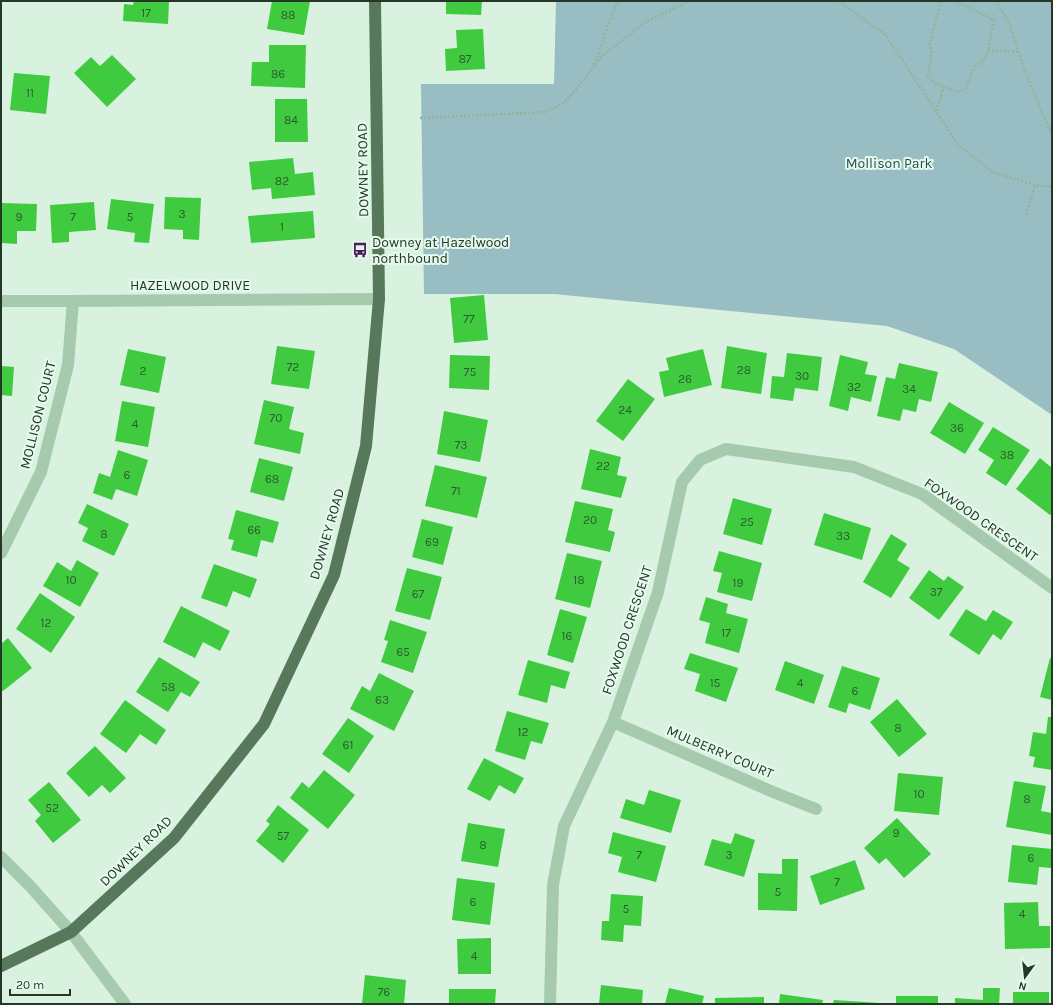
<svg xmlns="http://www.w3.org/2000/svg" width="1053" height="1005" viewBox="0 0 1053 1005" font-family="Karla,sans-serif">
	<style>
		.green { fill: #98bdc2 }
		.building { fill: #3fca40 }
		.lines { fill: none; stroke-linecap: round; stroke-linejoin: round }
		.path { stroke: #8fb697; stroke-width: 2.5; stroke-dasharray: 2 2; stroke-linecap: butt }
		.minor { stroke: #a5caad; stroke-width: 12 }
		.major { stroke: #57785a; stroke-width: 12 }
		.labels { text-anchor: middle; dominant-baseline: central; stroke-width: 4; stroke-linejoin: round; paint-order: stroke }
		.number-label { font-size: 12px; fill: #2c5b2e }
		.park-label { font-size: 14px; fill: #294f55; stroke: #e5faec }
		.street-label { font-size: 14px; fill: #263628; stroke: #e5faec }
		.poi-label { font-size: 14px; fill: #263628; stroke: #e5faec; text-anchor: start }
	</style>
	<rect width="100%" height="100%" fill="#d9f2e0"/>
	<path class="green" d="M556,1H1052V415L954,349L887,326L554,294H424L421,84H554Z"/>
	<path class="building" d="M134,1H169L168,24L123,21L124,4L133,5Z
		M272,1H310L304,35L267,29Z
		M446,1H482L481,15L446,14Z
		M483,29L485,69L446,71L445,49L457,48L456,30Z
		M269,45H306L305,88L251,86L252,62H269Z
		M112,55L136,79L107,107L74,73L91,57L100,66Z
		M14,73L50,76L46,114L10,110Z
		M275,99H307L308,142H275Z
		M293,158L295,174L313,172L315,195L272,199L271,188L252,190L249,162Z
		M165,197L201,198L199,240L183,239V230L164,229Z
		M111,199L154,204L149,243L134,242L135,233L107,229Z
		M94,202L96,230L69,232V242L52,243L50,205Z
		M1,203L37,204L36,231H17V244L1,243Z
		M313,211L315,238L251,243L248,216Z
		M484,295L488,340L454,343L450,298Z
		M277,346L315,351L309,389L271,384Z
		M727,346L767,353L761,394L721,388Z
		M128,349L166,357L159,393L120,385Z
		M703,349L712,385L664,397L659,372L669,370L666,358Z
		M787,353L822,357L818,391L795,388L793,401L770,398L772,376L784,377Z
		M450,355L490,356L489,390L449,388Z
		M840,355L868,362L865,374L877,376L871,402L851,397L848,411L829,406Z
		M899,363L938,372L931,402L919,399L916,412L903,409L900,421L877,416L886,377L895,379Z
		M1,366L14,367L12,396L1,395Z
		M628,379L655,399L623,441L596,421Z
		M264,400L294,407L289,429L304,433L300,454L254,444Z
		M122,401L155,407L148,447L115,441Z
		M949,402L984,423L965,454L930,433Z
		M444,411L488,420L480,462L437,454Z
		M993,427L1030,450L1006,486L986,473L994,460L978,450Z
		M590,449L621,457L617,475L627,477L621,498L581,489Z
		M118,450L148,460L137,496L116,489L112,500L93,493L99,473L110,477Z
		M259,458L293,467L284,501L250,492Z
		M1040,458L1052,468V513L1050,515L1016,489Z
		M435,465L487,477L477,518L425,506Z
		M733,498L772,509L762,545L723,534Z
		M575,501L613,509L608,530L615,532L610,552L565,542Z
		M87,504L129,524L114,556L82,541L88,528L78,523Z
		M236,510L279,522L273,543L261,540L257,557L231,550L234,540L228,539Z
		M824,513L871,528L862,560L814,545Z
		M422,519L453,527L443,565L412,557Z
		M891,534L907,544L897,560L910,568L891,598L863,582Z
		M719,551L762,563L752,601L717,592L722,573L713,571Z
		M567,553L602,561L590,608L555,599Z
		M77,560L99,573L80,607L43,586L57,562L71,571Z
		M214,564L257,579L250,598L233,591L227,607L201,598Z
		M407,568L442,577L430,620L395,611Z
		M929,570L944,581L948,576L964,587L939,620L909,598Z
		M40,593L75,617L51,653L16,629Z
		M706,597L728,604L726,613L748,619L739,653L705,643L710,623L699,620Z
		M181,606L230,631L220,651L203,642L195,658L163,642Z
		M560,609L587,617L573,663L547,655Z
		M966,609L986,621L993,610L1013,622L1001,640L993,634L979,655L949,635Z
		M390,620L427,632L413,673L381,662L388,641L384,640Z
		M8,638L32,668L3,691L1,689V644Z
		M690,653L738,668L726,702L695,691L700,674L684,669Z
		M159,657L200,682L190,697L181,692L168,712L136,692Z
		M1050,658L1052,659V700L1040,697Z
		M528,660L570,672L565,689L551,685L547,703L518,695Z
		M785,661L824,675L814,704L775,690Z
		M842,666L880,678L870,710L849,703L846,713L828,707Z
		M379,673L414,691L394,731L350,709L362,686L370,691Z
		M897,699L927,734L899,757L870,722Z
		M125,700L166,730L156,745L140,734L126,753L100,734Z
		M507,711L549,723L542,744L531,741L525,760L495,751Z
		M1048,717H1052V770L1033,767L1035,757L1029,756L1033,732L1046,734Z
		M348,718L374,736L349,773L322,754Z
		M95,746L126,778L110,793L102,785L89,797L66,773Z
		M484,758L524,778L515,794L499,785L490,801L467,789Z
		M324,770L355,795L328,829L290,798L302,782L309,788Z
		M898,773L943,777L939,815L894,811Z
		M1014,781L1046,786L1041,811L1052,813V835L1006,827Z
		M49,782L81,820L53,843L35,821L41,815L28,800Z
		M649,790L681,800L671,833L620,818L626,799L644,805Z
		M278,805L309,830L283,863L256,841L270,824L266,821Z
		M897,818L931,854L904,878L886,858L879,864L864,848Z
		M468,823L505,829L498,867L461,861Z
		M613,832L666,846L656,882L618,872L622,857L608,853Z
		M735,833L755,840L744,877L704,865L712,839L731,844Z
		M1012,845L1052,849V868L1039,867L1037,885L1008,882Z
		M782,859H798L797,911L758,910V873L782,874Z
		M855,860L865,889L820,905L810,876Z
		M457,878L495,883L490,925L452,920Z
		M611,894L643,896L641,926L624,925L623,942L601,940L602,921H609Z
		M1038,902L1039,926H1050V948L1005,949L1004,903Z
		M491,938V974H458L457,939Z
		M365,975L406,980L404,1004H362Z
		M601,985L643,990L642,1004H599Z
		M669,988L704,996L702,1004H665Z
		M983,988H1000L999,1004H955V998L983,1000Z
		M449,989H496L495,1004H449Z
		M1013,992H1049V1004H1013Z
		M780,994L823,1000L822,1004H779Z
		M896,996H938V1004H896Z
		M764,997V1004H715V998Z
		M834,1000L880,1003L879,1004H833Z"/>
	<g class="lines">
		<path class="path" d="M838,1L885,34L959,146L993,172L1035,185L1052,187
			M941,1L929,46L932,51L928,76L934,83L958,92L966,88L975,66L984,61L988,50L994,20L956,1
			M995,1L1010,24L1022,63L1043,115L1052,134
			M988,50L1019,52
			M594,65L617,1
			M936,111L944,87
			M420,118L546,112L564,103L583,81L602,56L644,23L689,1
			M1026,215L1035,185"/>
		<path class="minor" d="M1,301H73L379,299
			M1,553L41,472L68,365L73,301
			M613,722L773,792L816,809
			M1,857L30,886L71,932L125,1004
			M550,1004L553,885L564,826L613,722L658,592L682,482L700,460L726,449L854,467L922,494L1052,588"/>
		<path class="major" d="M1,966L71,932L174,838L264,724L334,575L366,446L379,299L375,1"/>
	</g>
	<defs>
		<g id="bus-bare" transform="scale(1.2)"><path d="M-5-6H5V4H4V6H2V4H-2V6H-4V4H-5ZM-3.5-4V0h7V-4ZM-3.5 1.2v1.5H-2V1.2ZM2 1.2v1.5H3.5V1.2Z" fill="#4e1a59" stroke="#e5faec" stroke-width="2.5" paint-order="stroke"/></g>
	</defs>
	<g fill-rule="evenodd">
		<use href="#bus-bare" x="360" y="250"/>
	</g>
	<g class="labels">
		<g class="number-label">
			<text x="146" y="13">17</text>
			<text x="288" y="15">88</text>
			<text x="465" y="59">87</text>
			<text x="278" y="74">86</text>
			<text x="30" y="93">11</text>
			<text x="291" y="120">84</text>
			<text x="282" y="181">82</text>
			<text x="182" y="214">3</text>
			<text x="19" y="217">9</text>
			<text x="73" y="217">7</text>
			<text x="130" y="217">5</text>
			<text x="282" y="227">1</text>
			<text x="469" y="319">77</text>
			<text x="293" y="367">72</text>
			<text x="744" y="370">28</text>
			<text x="143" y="371">2</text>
			<text x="470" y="372">75</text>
			<text x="802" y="376">30</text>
			<text x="685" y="379">26</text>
			<text x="854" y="387">32</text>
			<text x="909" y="389">34</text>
			<text x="625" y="410">24</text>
			<text x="276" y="418">70</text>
			<text x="135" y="424">4</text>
			<text x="957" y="428">36</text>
			<text x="461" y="445">73</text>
			<text x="1007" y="455">38</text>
			<text x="603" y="466">22</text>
			<text x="127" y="475">6</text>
			<text x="272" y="479">68</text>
			<text x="456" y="491">71</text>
			<text x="590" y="520">20</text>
			<text x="747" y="522">25</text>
			<text x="254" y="530">66</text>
			<text x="104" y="534">8</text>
			<text x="843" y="536">33</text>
			<text x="432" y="542">69</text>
			<text x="71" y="580">10</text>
			<text x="579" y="580">18</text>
			<text x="738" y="583">19</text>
			<text x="936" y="592">37</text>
			<text x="418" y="594">67</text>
			<text x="46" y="623">12</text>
			<text x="726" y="633">17</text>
			<text x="567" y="636">16</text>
			<text x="403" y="652">65</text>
			<text x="715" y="683">15</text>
			<text x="800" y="683">4</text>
			<text x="168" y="687">58</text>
			<text x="855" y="691">6</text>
			<text x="382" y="700">63</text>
			<text x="898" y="728">8</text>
			<text x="523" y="732">12</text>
			<text x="348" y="745">61</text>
			<text x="919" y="794">10</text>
			<text x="1027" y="799">8</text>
			<text x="52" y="808">52</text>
			<text x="896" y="833">9</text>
			<text x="283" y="836">57</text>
			<text x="483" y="845">8</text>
			<text x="639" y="855">7</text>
			<text x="729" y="855">3</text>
			<text x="1031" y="858">6</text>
			<text x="837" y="882">7</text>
			<text x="778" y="892">5</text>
			<text x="473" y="902">6</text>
			<text x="626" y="909">5</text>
			<text x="1022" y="914">4</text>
			<text x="474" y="956">4</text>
			<text x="384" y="992">76</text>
		</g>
		<g class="park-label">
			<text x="889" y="163">Mollison Park</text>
		</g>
		<g class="street-label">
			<text transform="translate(363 170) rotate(-91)">DOWNEY ROAD</text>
			<text x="190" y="285">HAZELWOOD DRIVE</text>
			<text transform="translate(38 415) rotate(-76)">MOLLISON COURT</text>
			<text transform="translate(981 520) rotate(35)">FOXWOOD CRESCENT</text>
			<text transform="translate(327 534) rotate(-74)">DOWNEY ROAD</text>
			<text transform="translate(627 630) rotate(-72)">FOXWOOD CRESCENT</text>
			<text transform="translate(720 752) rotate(23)">MULBERRY COURT</text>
			<text transform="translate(136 851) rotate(-44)">DOWNEY ROAD</text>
		</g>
		<g class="poi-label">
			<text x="372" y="242">Downey at Hazelwood<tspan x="372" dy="16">northbound</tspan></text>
		</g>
	</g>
	<rect width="1053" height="1005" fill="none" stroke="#263628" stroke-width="4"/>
	<g transform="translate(1025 977) rotate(195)" stroke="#e5faec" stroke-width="3" paint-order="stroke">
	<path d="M0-3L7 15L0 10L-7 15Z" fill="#263628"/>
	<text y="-6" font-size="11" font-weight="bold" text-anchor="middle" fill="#263628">N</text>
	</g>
	<path d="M10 989v6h60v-6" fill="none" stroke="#263628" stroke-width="2"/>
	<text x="16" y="989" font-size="12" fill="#263628" stroke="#e5faec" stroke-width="3" paint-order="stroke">20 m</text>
</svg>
